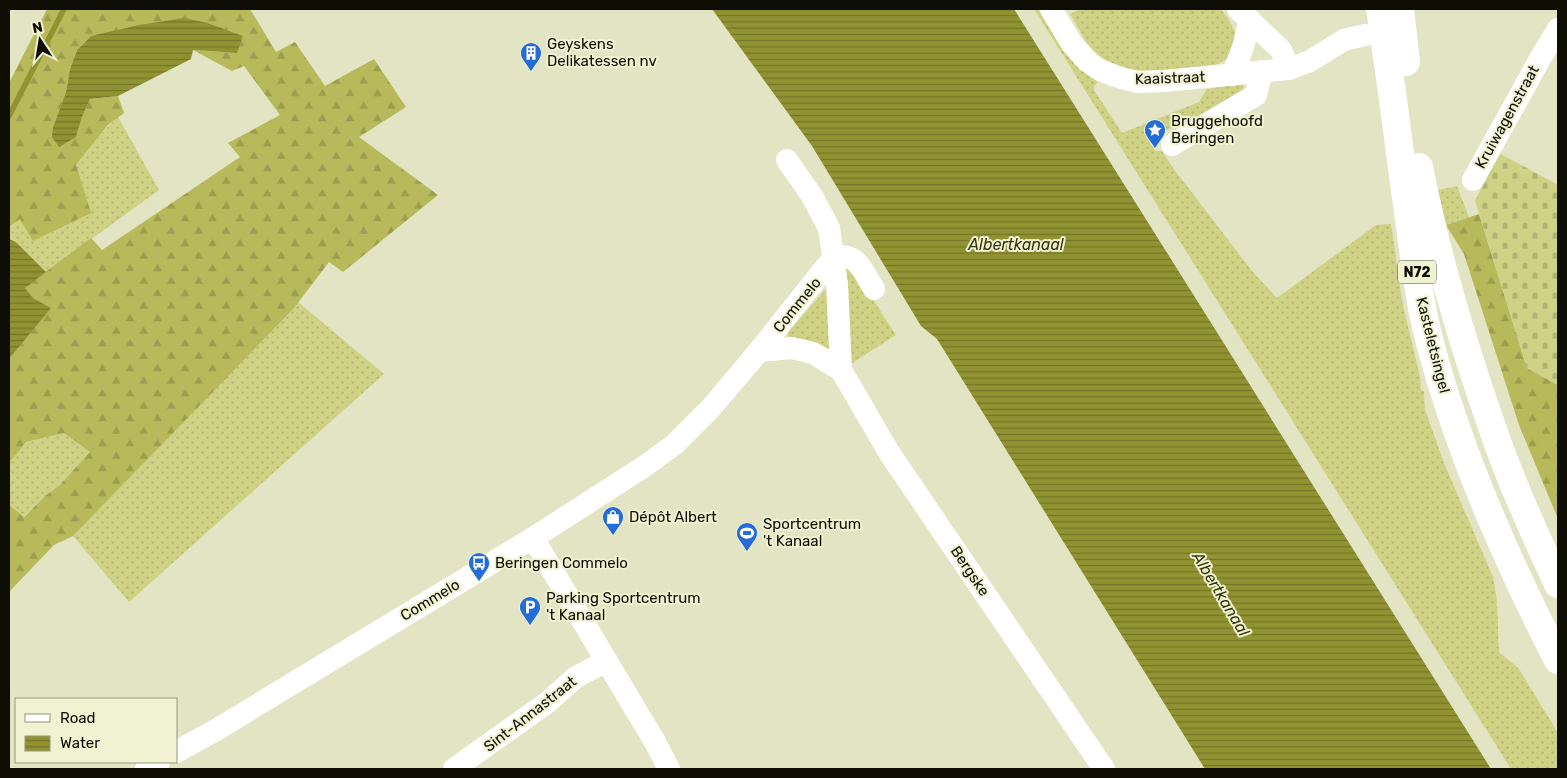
<svg xmlns="http://www.w3.org/2000/svg" width="1567" height="778" viewBox="0 0 1567 778" font-family="Rubik,sans-serif">
	<style>
		.grass { fill: url(#grass-dots) }
		.forest { fill: url(#forest-firs) }
		.cemetery { fill: url(#cemetery-stones) }
		.water { fill: url(#water-rules) }
		.lines { fill: none; stroke-linecap: round; stroke-linejoin: round }
		.stream { stroke: #919231; stroke-width: 5.5 }
		.street { stroke: #fff; stroke-width: 22 }
		.primary { stroke: #fff; stroke-width: 28 }
		.labels { text-anchor: middle; dominant-baseline: central; stroke-width: 4; stroke-linejoin: round; paint-order: stroke }
		.shield { fill: #f0f2d1; stroke: #515242; stroke-width: 1 }
		.shield-label { font-size: 14px; font-weight: bold; fill: #0d0d04 }
		.poi-label { font-size: 15px; fill: #0d0d04; stroke: #f0f2d1; text-anchor: start }
		.street-label { font-size: 15px; fill: #0d0d04; stroke: #f0f2d1 }
		.water-label { font-size: 16px; font-style: italic; fill: #35350c; stroke: #f0f2d1 }
	</style>
	<defs>
		<pattern id="grass-dots" width="8" height="8" patternUnits="userSpaceOnUse" patternTransform="scale(1.25)"><rect width="8" height="8" fill="#cfd284"/><path d="M2 2h.1M6 6h.1" fill="none" stroke="#b1b370" stroke-width="1.8" stroke-linecap="round"/></pattern>
		<pattern id="forest-firs" width="22" height="20" patternUnits="userSpaceOnUse" patternTransform="scale(1.25)"><rect width="22" height="20" fill="#b7b95a"/><path d="M5 1l3.5 6h-7zM16 11l3.5 6h-7z" fill="#9c9e4d"/></pattern>
		<pattern id="cemetery-stones" width="16" height="16" patternUnits="userSpaceOnUse" patternTransform="scale(1.25)"><rect width="16" height="16" fill="#cfd284"/><path d="M2 7V4a2 2 0 0 1 4 0v3zM10 15v-3a2 2 0 0 1 4 0v3z" fill="#b1b370"/></pattern>
		<pattern id="water-rules" width="6" height="5" patternUnits="userSpaceOnUse" patternTransform="scale(1.25)"><rect width="6" height="5" fill="#919231"/><path d="M0 2.5h6" fill="none" stroke="#757627"/></pattern>
	</defs>
	<rect width="100%" height="100%" fill="#e2e4c4"/>
	<path class="grass" d="M1034,9H1038L1054,36L1072,61L1098,82L1094,86V90L1122,133L1199,102L1207,89L1242,84L1244,87L1242,90L1189,121L1154,135L1157,142L1153,145L1155,151H1162L1173,168L1252,271L1277,298L1376,225L1391,224L1402,301L1420,377L1421,390L1424,391L1425,410L1444,463L1493,577L1497,601L1499,652L1519,669L1558,733V769H1511Z
		M1080,9H1220C1230,18 1234,29 1238,42L1230,57L1218,64L1166,73L1126,69L1104,61L1087,43L1070,14Z
		M118,117L159,190L46,272L16,242L9,239V227C31,210 58,185 77,164C90,148 102,131 118,117Z
		M1457,186L1469,217L1446,225L1438,190Z
		M844,264L870,295L896,335L849,365Z
		M828,289L831,349L814,343L792,340L788,336V332L825,290Z
		M298,302L384,374L129,602L73,536Z
		M64,433L91,452L60,485L46,495L23,517L9,505V463L25,442Z"/>
	<path class="forest" d="M47,9H250L276,52L295,42L325,86L374,59L406,107L359,137L438,195L343,272L329,262L294,308L73,536L54,545L9,592V505L24,517L46,495L60,485L90,452L64,433L26,442L9,463V359L50,308L33,298L24,288L91,238L102,250L240,157L228,143L280,115L244,66L232,71L193,50L236,53L243,36L208,23L91,36L77,50L70,69L66,92L53,127L76,137L82,117L90,99L118,96L124,113L108,125L76,165L91,213L33,241L20,219L9,227V83Z
		M1479,214L1527,368L1558,385V519L1519,425L1464,254L1446,225Z"/>
	<path class="cemetery" d="M1499,153L1558,185V385L1527,368L1475,201Z"/>
	<path class="water" d="M712,9H1014L1491,769H1205L937,339L921,326L812,146Z
		M184,18L208,23L243,36L237,53L193,50L191,59L118,96L90,99L82,117L76,137L59,147L52,137L53,127L66,92L70,69L77,50L91,36L139,25Z
		M9,239L16,242L46,272L25,288L33,298L51,308L9,359Z"/>
	<g class="lines">
		<path class="stream" d="M9,116L64,9"/>
		<path class="street" d="M1051,9L1072,44L1087,61L1100,70L1115,76L1136,82L1164,81L1289,69L1310,61L1344,40L1365,35
			M1238,9L1281,50L1289,69
			M1232,75C1240,56 1247,39 1249,19
			M1172,145L1256,95L1262,71
			M787,160L812,196L829,228L837,284L841,370L890,454L1104,769
			M1473,180L1541,57L1558,29
			M759,351L833,258C857,250 863,272 874,289
			M533,538L655,742L669,769
			M176,752L216,730L533,538L645,466L675,444L710,409L759,351L792,348L813,353L841,370
			M146,769L159,762
			M454,769L548,702L576,677L607,661"/>
		<path class="primary" d="M1380,9C1391,79 1399,149 1409,219C1414,256 1418,294 1427,331C1455,444 1505,557 1558,660
			M1400,9L1406,62
			M1419,167C1437,259 1465,351 1497,441C1514,489 1536,537 1558,584"/>
	</g>
	<defs>
		<g id="building-pin" transform="scale(1.125)"><path d="M0 17L-7.5 6A9.5 9.5 0 1 1 7.5 6Z" fill="#246cd7" stroke="#f0f2d1"/><path d="M-4-6H4V6H1V3H-1V6H-4ZM-2.5-4.3h1.7v1.8h-1.7ZM.8-4.3h1.7v1.8H.8ZM-2.5-1h1.7V.8h-1.7ZM.8-1h1.7V.8H.8Z" fill="#fff"/></g>
		<g id="sight-pin" transform="scale(1.125)"><path d="M0 17L-7.5 6A9.5 9.5 0 1 1 7.5 6Z" fill="#246cd7" stroke="#f0f2d1"/><path d="M0-6L1.8-2.2L6-1.7L2.9 1.2L3.7 5.4L0 3.3L-3.7 5.4L-2.9 1.2L-6-1.7L-1.8-2.2Z" fill="#fff"/></g>
		<g id="shop-pin" transform="scale(1.125)"><path d="M0 17L-7.5 6A9.5 9.5 0 1 1 7.5 6Z" fill="#246cd7" stroke="#f0f2d1"/><path d="M-5-2.5h2.3a2.7 3.5 0 0 1 5.4 0H5L5.5 6h-11ZM-1.5-2.5h3a1.5 2.3 0 0 0-3 0Z" fill="#fff"/></g>
		<g id="stadium-pin" transform="scale(1.125)"><path d="M0 17L-7.5 6A9.5 9.5 0 1 1 7.5 6Z" fill="#246cd7" stroke="#f0f2d1"/><path d="M0-5a6.5 5 0 1 0 0 10a6.5 5 0 1 0 0-10ZM-3.5-1.8h7v3.6h-7Z" fill="#fff"/></g>
		<g id="bus-pin" transform="scale(1.125)"><path d="M0 17L-7.5 6A9.5 9.5 0 1 1 7.5 6Z" fill="#246cd7" stroke="#f0f2d1"/><path d="M-5-6H5V4H4V6H2V4H-2V6H-4V4H-5ZM-3.5-4V0h7V-4ZM-3.5 1.2v1.5H-2V1.2ZM2 1.2v1.5H3.5V1.2Z" fill="#fff"/></g>
		<g id="parking-pin" transform="scale(1.125)"><path d="M0 17L-7.5 6A9.5 9.5 0 1 1 7.5 6Z" fill="#246cd7" stroke="#f0f2d1"/><path d="M-3.5-5.5H1a3.5 3.5 0 0 1 0 7H-1V5.5H-3.5ZM-1-3.4V-.6H.8a1.4 1.4 0 0 0 0-2.8Z" fill="#fff"/></g>
	</defs>
	<g fill-rule="evenodd">
		<use href="#building-pin" x="531" y="53"/>
		<use href="#sight-pin" x="1155" y="130"/>
		<use href="#shop-pin" x="613" y="517"/>
		<use href="#stadium-pin" x="747" y="533"/>
		<use href="#bus-pin" x="479" y="563"/>
		<use href="#parking-pin" x="530" y="607"/>
	</g>
	<g class="labels">
		<rect class="shield" x="1398" y="260.5" width="38" height="23" rx="4"/>
		<g class="shield-label">
			<text x="1417" y="272">N72</text>
		</g>
		<g class="poi-label">
			<text x="547" y="44">Geyskens<tspan x="547" dy="17">Delikatessen nv</tspan></text>
			<text x="1171" y="121">Bruggehoofd<tspan x="1171" dy="17">Beringen</tspan></text>
			<text x="629" y="517">Dépôt Albert</text>
			<text x="763" y="524">Sportcentrum<tspan x="763" dy="17">'t Kanaal</tspan></text>
			<text x="495" y="563">Beringen Commelo</text>
			<text x="546" y="598">Parking Sportcentrum<tspan x="546" dy="17">'t Kanaal</tspan></text>
		</g>
		<g class="street-label">
			<text transform="translate(1170 78) rotate(-2)">Kaaistraat</text>
			<text transform="translate(1507 117) rotate(-61)">Kruiwagenstraat</text>
			<text transform="translate(797 305) rotate(-51)">Commelo</text>
			<text transform="translate(1433 345) rotate(76)">Kasteletsingel</text>
			<text transform="translate(970 571) rotate(56)">Bergske</text>
			<text transform="translate(430 600) rotate(-31)">Commelo</text>
			<text transform="translate(530 714) rotate(-38)">Sint-Annastraat</text>
		</g>
		<g class="water-label">
			<text x="1016" y="244">Albertkanaal</text>
			<text transform="translate(1221 594) rotate(59)">Albertkanaal</text>
		</g>
	</g>
	<rect width="1567" height="778" fill="none" stroke="#0d0d04" stroke-width="20"/>
	<rect x="15" y="698" width="162" height="65" fill="#f0f2d1" stroke="#95967f"/>
	<rect x="25" y="714" width="25" height="8" fill="#ffffff" stroke="#95967f"/>
	<text x="60" y="723" font-size="15" fill="#0d0d04">Road</text>
	<rect x="25" y="736" width="25" height="15" fill="url(#water-rules)" stroke="#95967f"/>
	<text x="60" y="748" font-size="15" fill="#0d0d04">Water</text>
	<g transform="translate(40 40) rotate(348)" stroke="#f0f2d1" stroke-width="4" paint-order="stroke">
	<path d="M0-4L9 19L0 12L-9 19Z" fill="#0d0d04"/>
	<text y="-8" font-size="14" font-weight="bold" text-anchor="middle" fill="#0d0d04">N</text>
	</g>
</svg>
